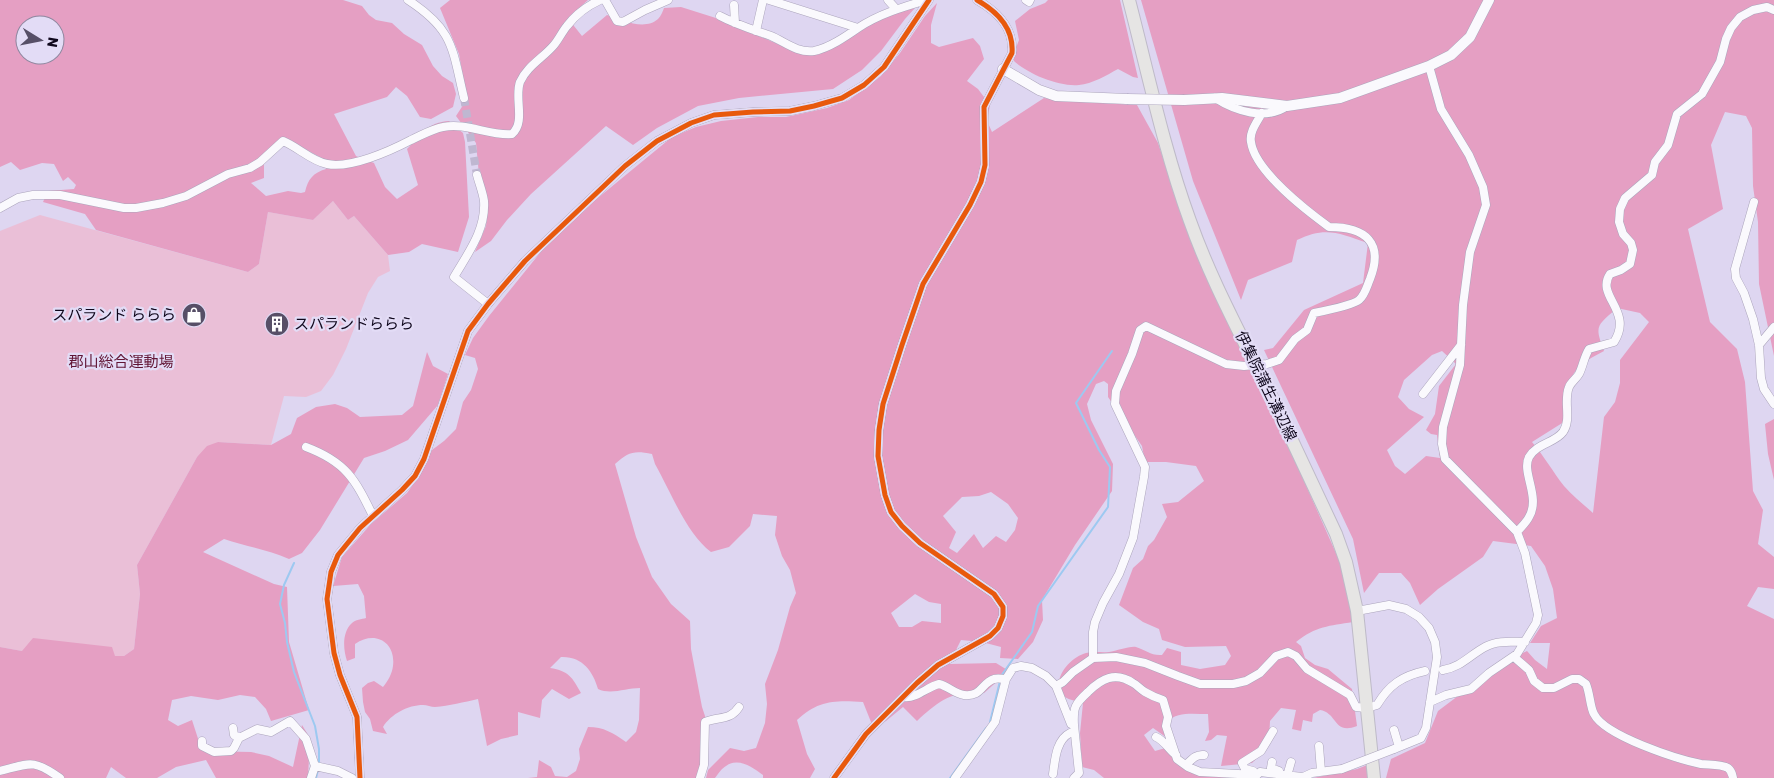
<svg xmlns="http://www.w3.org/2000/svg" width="1774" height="778" viewBox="0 0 1774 778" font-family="Rubik,'Noto Sans JP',sans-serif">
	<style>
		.green { fill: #eabfd7 }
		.forest { fill: #e59fc3; fill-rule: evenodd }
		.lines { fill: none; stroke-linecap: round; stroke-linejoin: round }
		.stream { stroke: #9dc9f1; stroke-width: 2 }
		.minor-tunnel { stroke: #bfb7d1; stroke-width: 8; stroke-dasharray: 8 4; stroke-linecap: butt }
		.minor-casing { stroke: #aca5bc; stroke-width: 9 }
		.tertiary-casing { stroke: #aca5bc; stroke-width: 11 }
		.primary-casing { stroke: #bebac8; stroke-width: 14 }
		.minor { stroke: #faf9fd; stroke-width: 8 }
		.tertiary { stroke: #faf9fd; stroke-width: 10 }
		.primary { stroke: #e6e5e4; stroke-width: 12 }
		.minor-bridge-casing { stroke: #aca5bc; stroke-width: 9; stroke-linecap: butt }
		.tertiary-bridge-casing { stroke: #aca5bc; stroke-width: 11; stroke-linecap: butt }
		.primary-bridge-casing { stroke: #bebac8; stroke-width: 14; stroke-linecap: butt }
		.minor-bridge { stroke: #faf9fd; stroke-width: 8 }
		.tertiary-bridge { stroke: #faf9fd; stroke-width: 10 }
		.primary-bridge { stroke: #e6e5e4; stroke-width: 12 }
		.cycleway-casing { stroke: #e3dcf6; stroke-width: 8 }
		.cycleway { stroke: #e8590c; stroke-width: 5 }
		.labels { text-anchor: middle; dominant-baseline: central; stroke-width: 4.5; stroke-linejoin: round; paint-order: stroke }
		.poi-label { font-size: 15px; fill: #0f071c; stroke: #e3dcf6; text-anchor: end }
		.park-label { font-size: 15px; fill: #611535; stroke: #e3dcf6 }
		.street-label { font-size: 15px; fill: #0f071c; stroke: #e3dcf6 }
	</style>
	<rect width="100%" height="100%" fill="#ded6f1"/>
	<path class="green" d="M333,201L348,220L354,216L388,255L390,271L378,277L368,293L346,349L333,375L321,391L306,397L284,396L271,445L218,442L197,457L137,565L140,594L134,649L124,656H115L22,651L0,647V231L40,215L248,272L259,264L268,212L313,220Z"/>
	<path class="forest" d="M0,0H343L362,6L369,15L376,20L392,23L404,34L422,45L433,66L442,76L453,83L456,94L453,107L431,119L420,117L407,96L396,87L387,97L334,114L356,156L374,163L385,187L397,199L418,185L407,149C421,135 428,122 449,121L463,133L465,142L469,217L458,252L422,244L409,252L388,255L354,216L348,220L333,201L313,220L268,212L259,264L248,272L96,230L85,214L43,202L48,191L74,189L76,185L68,177L63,181L54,164L42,163L20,170L11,162L0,167ZM25,25H55V55H25ZM285,138L327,161L326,169C313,173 308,179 305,192L301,193L288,191L266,196L251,183L264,178V162Z
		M450,0H588L578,9L570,21L582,36L607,15C621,20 645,31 658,19C661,16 663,11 664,8L681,7L719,19L794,51L818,52L841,44L876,21L894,13L915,8L905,19L881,51L862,70L833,89L739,98L698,106L657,128L633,145L606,126L531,194L507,220L491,241L475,252L486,226L488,205L479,175L476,143L456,116L467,99L459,54L440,8Z
		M1048,0H1120L1138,78L1133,77L1118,69C1107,75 1092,84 1079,85C1059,87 1028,74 1014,61V53L1019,40L1015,21L1030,9L1045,3Z
		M1141,0H1774V356L1759,284L1758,222L1753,186L1752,128L1746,116L1725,112L1711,145L1723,209L1688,229L1710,322L1737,349L1745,382L1753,491L1763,510L1758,544L1774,557V589L1758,587L1747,606L1774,619V778H1386L1391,759L1425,743L1438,711L1503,662L1527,651L1535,660L1547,669L1550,643H1530L1541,626L1557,618L1553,589L1545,566L1531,546L1493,541L1483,557L1438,589L1420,605L1410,583L1401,573H1379L1364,593L1353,539L1264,350L1273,348L1304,310L1363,283L1368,243C1339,233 1325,226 1297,240L1292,262L1248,280L1241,300L1193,181ZM1617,308L1640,313L1649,322L1620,360V383L1615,402L1604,417L1593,513C1583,504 1573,496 1564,486C1553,472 1544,456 1532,442L1567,420C1568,408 1568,382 1574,373C1581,362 1593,357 1604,351C1594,325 1597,326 1617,308ZM1442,351L1456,364L1439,386L1435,414L1426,430L1431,434L1437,435L1440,458L1426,456L1405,474L1395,466L1387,450L1424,417L1409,409L1398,397L1404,380L1432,355Z
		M937,3L931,25V43L939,47L973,38L980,46L984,59L967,81L978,89L990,105L987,121L992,132L1044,98L1064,101L1137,105L1158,143L1178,202L1216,297L1245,358L1281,429L1343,569L1353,622C1329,626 1316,626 1296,642L1301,646L1305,658L1315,665L1328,669L1352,689L1357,726C1333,735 1338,713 1320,710L1313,714L1312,722L1303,720L1301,731L1292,729L1296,710L1281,708L1270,721L1269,739L1261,754L1252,763L1221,766L1227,736L1217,735L1211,740L1205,741L1209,732L1208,714C1194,714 1177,711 1167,722L1170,740L1153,728L1144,735L1155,751L1169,747L1187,764L1213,775L1247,778H1104L1094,770L1082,767L1080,733L1083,703C1078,701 1069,700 1065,697C1048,682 1070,657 1086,653C1094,651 1102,653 1109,652C1117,651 1129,646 1136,647C1146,650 1151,656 1162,655L1167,648L1181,652V665L1200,669L1225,665L1231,656L1226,646L1185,647L1162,640L1159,629L1143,622L1119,605L1133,568L1143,559L1148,546L1154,540L1167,517L1162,504L1178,502L1204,481L1196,466L1166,462H1145L1142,446L1108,397V384L1104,381L1096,384L1087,404L1091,420L1113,464L1112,491L1075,545L1042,600L1043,620L1033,642L1018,659L1000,658L1001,647L982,642L961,640L949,664L996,663L1009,671L984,693C955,689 938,701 917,721L903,707L886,721L873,727L863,702C836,700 818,700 797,720L807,754L815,769L810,778H763V775C753,768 739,757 726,766C722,768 718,774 715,778H706L708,770L730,748L744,751L756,748L765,723L767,704L765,684L778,650L790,607L796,593L790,570L782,556L775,535L777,516L753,514L750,526L729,547L711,552C686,533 671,492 655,464L652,454C634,450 628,452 615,464L636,537L652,577L671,604L690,621L691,649L702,707L708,725L700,778H528L537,777L539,760L551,767L555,776L567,777L576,771L580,759L579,749L588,727C604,727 613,733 626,742L636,732L639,720L640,688C626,688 611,695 598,689C593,671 582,656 561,657L550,668C569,671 572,677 581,693L569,699L552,689L542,700L540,718L518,712V735L501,739L487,746L478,699C464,702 449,706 435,707C431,707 427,705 423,705C408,705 391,714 383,727L387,734L373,731L370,719L365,712L363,702L362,688L368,683L374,681L383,687C388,681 392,674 393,666C396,642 375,630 355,644V658L347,661C343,649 342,632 352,623C355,620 362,619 366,618L364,596L358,584L333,586L342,557L371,524L407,493L419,476L432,450L444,441L456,429L463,402L471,390L478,369L475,358L465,355L473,338L489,316L548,243L582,211L672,137L696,127L721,121L758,117H786L827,108L849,100L881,76L900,53L925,16ZM991,492L1008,504L1018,518L1015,530L1006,542L996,536L983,548L974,534L957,553L949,548L956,532L943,516L962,497L979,496ZM915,594L929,602L941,604V623L922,621L912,627H899L891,613Z
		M427,352L433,366L448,374L438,405L408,440L385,451L364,458L320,530L302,553L289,559C268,550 245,546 224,539L203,552L274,584L287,587L289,642L309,710L271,721L266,709L255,697L240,695L218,700L191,696L172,700L168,720L178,726L192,720L202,751L251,752L269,756L293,767L302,725L310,738L308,778H216L206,760L176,767L157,778H126L111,767L106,778H0V647L22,651L33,638L112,647L115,656H124L134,649L140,594L137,565L197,457L207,446L218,442L271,445L291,434L297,418L316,407L335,404L347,408L360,417L402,415L413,406Z
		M1774,419V480L1768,454L1765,424Z
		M1370,764V778H1313L1357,769Z"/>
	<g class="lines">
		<path class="stream" d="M294,563L284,585L280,604L285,623L287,642L294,672L315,726L319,749V762
			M1001,676L1032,632L1038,606L1108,507L1110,467L1099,450L1076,403L1112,351
			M990,722L1000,681
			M316,778L318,770
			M950,778L986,728"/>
		<path class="minor-tunnel" d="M464,98L477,175"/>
		<g class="minor-casing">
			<path id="minor" d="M408,0C454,30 452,48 464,98
				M605,0L617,21L623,22L645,10L668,0
				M769,0L858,28C879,14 903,7 927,0
				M888,0L896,9
				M1026,0L1029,2L1030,0
				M734,5L735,23
				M720,16C737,25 754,30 771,36C785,42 797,53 814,51C829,48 845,37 858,28
				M756,31L763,0
				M1429,66L1441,109L1469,155L1483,187L1486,205L1470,252L1463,305L1460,365L1443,427L1442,444L1445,459L1517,532L1525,553L1538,615L1536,623L1517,654L1489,673L1471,689L1446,695L1430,702
				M1215,98C1235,111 1266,121 1287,106
				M477,175C479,183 483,193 484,201C486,230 468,253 454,277L488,304
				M1754,202L1735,269L1736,278L1744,293L1753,319L1759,345L1761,378L1764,389L1774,404
				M0,208L18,198L33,195H60L124,208H136L163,203L186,196L228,174L250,168L260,162L283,141C298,147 311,161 327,164C350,169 390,151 411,140C422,135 432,129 443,127C466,122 489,136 512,134C526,122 514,98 520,82C527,66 543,58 554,45C559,39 562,32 567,26C576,14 587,6 600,0
				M1759,345L1774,327
				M1423,394L1461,345
				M306,447C346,462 355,479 373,516
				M1517,532C1521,527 1526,523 1529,517C1541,497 1521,472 1529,457C1537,443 1555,443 1563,432C1572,419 1563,401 1569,387C1571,382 1576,379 1579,374C1583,366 1584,357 1589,349L1614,342C1634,311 1595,296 1610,274L1621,270L1630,264L1633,250L1631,243L1623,234L1619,222L1620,209L1625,198L1652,175L1655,162L1668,145L1677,114L1702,94L1720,62L1726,39L1731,28L1740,17L1753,10L1767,7L1774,10
				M1357,611L1389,605L1406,609L1419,617L1429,628L1435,642L1437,657L1426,728L1421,738L1394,749
				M1514,657L1529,670L1534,681L1543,688H1554L1572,679H1579L1586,684C1590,693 1590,707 1594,714C1605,736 1677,759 1701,764C1709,765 1721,764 1728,768C1732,771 1732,774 1733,778
				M1093,658V632L1095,622L1103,603L1119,574L1133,538L1144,477L1145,467L1115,404L1116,391L1132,354L1140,330L1146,326L1226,364L1244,366L1267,364L1279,360L1295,339L1307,330L1314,313C1324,311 1353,305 1359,300C1365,295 1367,286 1370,279C1384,243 1366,227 1329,227C1307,211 1255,171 1251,142C1249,132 1257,122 1262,113
				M1443,670C1461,667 1470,655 1485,647C1497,640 1512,642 1525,642
				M1056,686L1063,682L1073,672L1093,658L1116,657L1145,663L1178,676L1200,684H1233L1246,681L1260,673L1276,656L1288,652L1296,656L1307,669L1350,695L1356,707L1367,708L1377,705C1389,685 1402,676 1425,671
				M904,697C916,699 927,687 939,684C948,686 955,694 964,695C982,697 981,683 994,679C998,678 1002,679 1006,679
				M1074,725L1079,773L1074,778
				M233,728L234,735L239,738
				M1394,730L1399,747
				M1156,737C1165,741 1169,750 1176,755
				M202,741V746L214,752L231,751L234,748L239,738L257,729L271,732L290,721L306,739L315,766L338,771L352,778
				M1319,746L1321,771
				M1272,762L1271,768L1279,771
				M1186,765C1192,759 1196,754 1204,755
				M0,771C31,763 33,759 60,778
				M1253,771L1245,769L1242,763L1261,751L1273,731
				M1053,774C1055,760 1056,740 1070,733
				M1287,776L1291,762
				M311,778L315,766
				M360,778L357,717L340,675L334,653L327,599L331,572L338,555L360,528L402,490L415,476L424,459L468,331L488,304L525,261L625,166L657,141L691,123L714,115L753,112L790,111L814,106L842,98L864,85L884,67L929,0
				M700,778L704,765L705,722C719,716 730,721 739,707
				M834,778L866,734L917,683L938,665L990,636L998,628L1003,616V607L994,594L920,543L902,526L891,512L885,495L878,456L879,430L883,404L902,345L923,284L970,205L981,182L985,165L984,107L1012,53C1014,28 998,12 977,0
				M955,778L995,722L1006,679L1013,668L1021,666L1032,668L1046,676L1056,686L1071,724L1074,725C1073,707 1075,704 1088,692C1101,679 1115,671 1133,683C1137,685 1140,689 1145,692C1150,695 1157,698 1163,700L1168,717L1166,726L1177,759L1188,767L1200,772L1257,775L1260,772L1302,777
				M1301,778L1312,773L1342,769"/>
		</g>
		<g class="tertiary-casing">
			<path id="tertiary" d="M1003,69L1039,90L1056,96L1127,99
				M1184,100L1222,98L1287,106L1340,98L1429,66L1451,55L1470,37L1489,0"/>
		</g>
		<g class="primary-casing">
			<path id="primary" d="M1129,0C1148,73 1164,150 1190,221C1207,269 1230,314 1253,360
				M1259,370L1336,534L1346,562L1357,611L1374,778"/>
		</g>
		<use href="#minor" class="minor"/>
		<use href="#tertiary" class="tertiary"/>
		<use href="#primary" class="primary"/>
		<g class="minor-bridge-casing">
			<path id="minor-bridge" d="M1342,769L1394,749"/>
		</g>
		<g class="tertiary-bridge-casing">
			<path id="tertiary-bridge" d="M1127,99L1184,100"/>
		</g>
		<g class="primary-bridge-casing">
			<path id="primary-bridge" d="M1253,360L1259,370"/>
		</g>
		<use href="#minor-bridge" class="minor-bridge"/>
		<use href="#tertiary-bridge" class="tertiary-bridge"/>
		<use href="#primary-bridge" class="primary-bridge"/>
		<g class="cycleway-casing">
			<path id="cycleway" d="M360,778L357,717L340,675L334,653L327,599L331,572L338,555L360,528L402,490L415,476L424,459L468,331L488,304L525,261L625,166L657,141L691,123L714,115L753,112L790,111L814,106L842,98L864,85L884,67L929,0
				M834,778L866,734L917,683L938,665L990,636L998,628L1003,616V607L994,594L920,543L902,526L891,512L885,495L878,456L879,430L883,404L902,345L923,284L970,205L981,182L985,165L984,107L1012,53C1014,28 998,12 977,0"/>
		</g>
		<use href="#cycleway" class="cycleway"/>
	</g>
	<defs>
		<g id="shop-disc" transform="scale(1.25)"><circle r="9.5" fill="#574f67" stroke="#e3dcf6"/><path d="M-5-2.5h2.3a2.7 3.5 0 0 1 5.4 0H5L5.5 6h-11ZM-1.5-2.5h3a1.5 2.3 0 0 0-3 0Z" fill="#fff"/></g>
		<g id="building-disc" transform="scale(1.25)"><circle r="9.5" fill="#574f67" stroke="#e3dcf6"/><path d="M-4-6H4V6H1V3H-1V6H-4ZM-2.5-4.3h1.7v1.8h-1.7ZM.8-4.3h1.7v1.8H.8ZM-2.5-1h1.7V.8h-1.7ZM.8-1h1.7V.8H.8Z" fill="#fff"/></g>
	</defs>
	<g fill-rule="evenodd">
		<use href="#shop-disc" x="194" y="315"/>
		<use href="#building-disc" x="277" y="324"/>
	</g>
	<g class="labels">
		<g class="poi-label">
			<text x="176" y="315">スパランド ららら</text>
			<text x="294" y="324" text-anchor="start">スパランドららら</text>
		</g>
		<g class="park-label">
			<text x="121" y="362">郡山総合運動場</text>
		</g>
		<g class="street-label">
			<text transform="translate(1266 386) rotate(64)">伊集院蒲生溝辺線</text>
		</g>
	</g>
	<g transform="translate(40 40) rotate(100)"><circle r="24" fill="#e3dcf6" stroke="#8e879f"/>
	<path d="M0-4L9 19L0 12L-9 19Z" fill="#574f67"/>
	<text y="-8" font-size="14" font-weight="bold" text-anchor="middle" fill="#0f071c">N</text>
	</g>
</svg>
